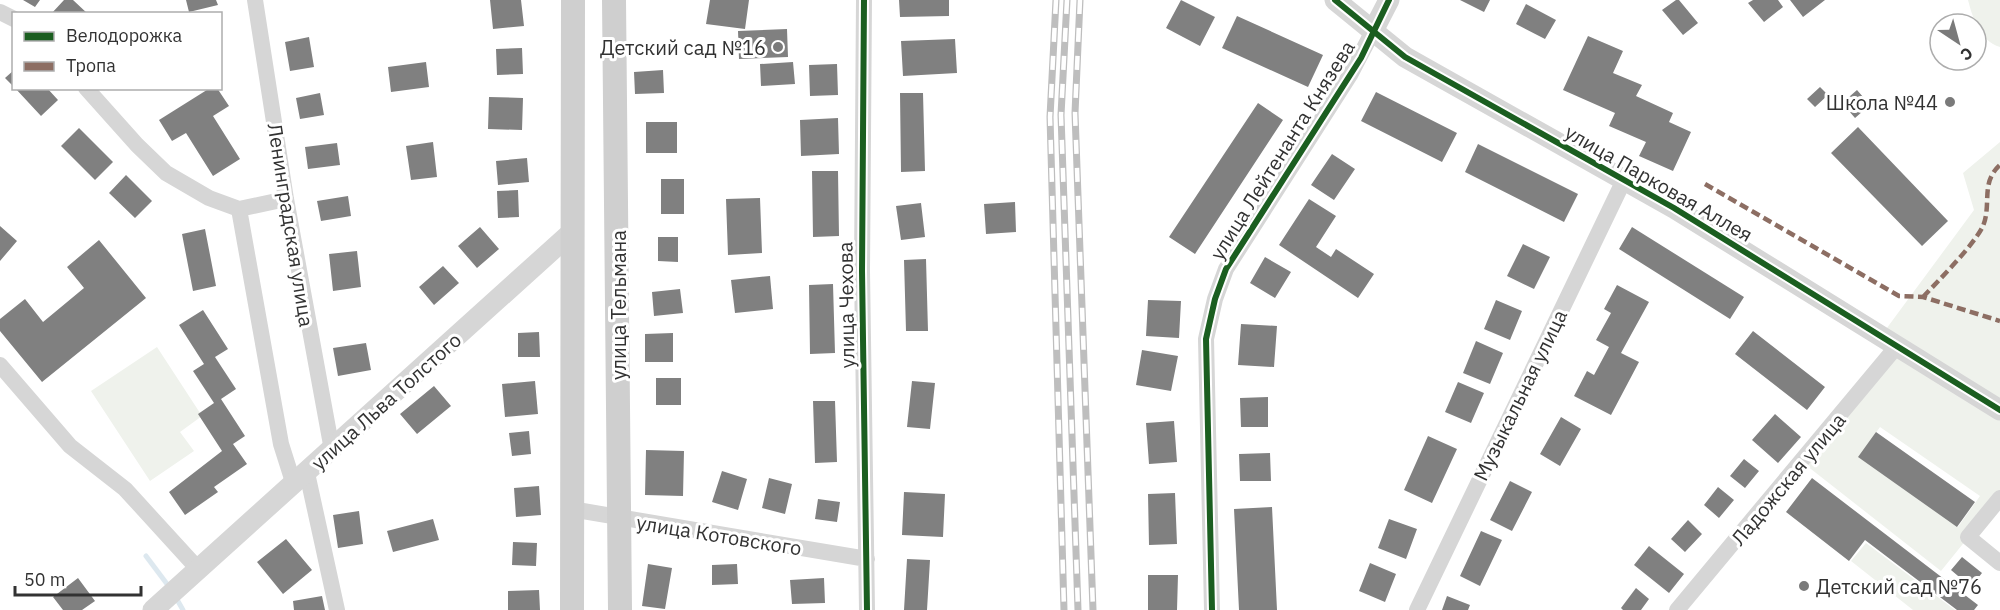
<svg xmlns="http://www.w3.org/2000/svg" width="2000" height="610" viewBox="0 0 2000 610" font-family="'IBM Plex Sans',sans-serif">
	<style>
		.green { fill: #eff2ec; fill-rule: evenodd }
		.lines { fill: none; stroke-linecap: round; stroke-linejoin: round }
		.stream { stroke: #dde8ef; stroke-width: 5 }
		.building { fill: #808080 }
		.minor { stroke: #d6d6d6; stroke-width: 16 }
		.tertiary { stroke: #d6d6d6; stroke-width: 21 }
		.secondary { stroke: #cfcfcf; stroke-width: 24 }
		.rail-casing { stroke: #bebebe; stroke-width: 7 }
		.rail { stroke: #fff; stroke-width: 4.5; stroke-dasharray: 14; stroke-linecap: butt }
		.quiet { stroke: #8d6e63; stroke-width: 4.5; stroke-dasharray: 9 4.5; stroke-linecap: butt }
		.cycleway-casing { stroke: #fff; stroke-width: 10 }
		.cycleway { stroke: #1b5e20; stroke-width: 6 }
		.poi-dot { fill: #7a7a7a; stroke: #fff; stroke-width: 2 }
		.labels { text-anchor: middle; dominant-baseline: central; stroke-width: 6; stroke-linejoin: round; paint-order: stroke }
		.poi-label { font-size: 20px; fill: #323232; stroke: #fff; text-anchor: end }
		.street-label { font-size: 20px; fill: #323232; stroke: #fff }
	</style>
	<rect width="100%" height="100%" fill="#fff"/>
	<path class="green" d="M1968,0H2000V47C1980,41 1973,19 1968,0Z
		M2000,142V498L1941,571L1802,462L1897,346L1881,336L1974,210L1963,173ZM1880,427L1980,496L1958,527L1859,457Z
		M157,347L202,416L180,432L194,451L150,481L91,391Z
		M1866,543L1955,610H1913L1851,561Z"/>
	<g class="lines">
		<path class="stream" d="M146,556L170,588
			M175,596L183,610"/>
	</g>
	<path class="building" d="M23,0H40L35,7Z
		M64,0H73L88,14H51Z
		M186,0H216L218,5L189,12Z
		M490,0H521L524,26L493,29Z
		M710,0H749L745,29L706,24Z
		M899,0H949V16L900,17Z
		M1181,0L1215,17L1200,46L1166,28Z
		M1460,0H1490L1484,12Z
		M1676,0H1679L1698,23L1683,35L1662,10Z
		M1753,0H1778L1783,7L1764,22L1748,3Z
		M1790,0H1825L1803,17Z
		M1526,4L1556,20L1545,39L1516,24Z
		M1237,16L1323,55L1308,87L1222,48Z
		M787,29L788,57L739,59L738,31Z
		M1588,36L1623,51L1613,73L1642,85L1636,96L1673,113L1669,122L1691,132L1673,171L1639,156L1646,142L1609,126L1615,113L1563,90Z
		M309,37L314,67L290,71L285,42Z
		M955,39L957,73L903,76L901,41Z
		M522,48L523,74L497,75L496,49Z
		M426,62L429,87L391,92L388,67Z
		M793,62L795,84L761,86L760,64Z
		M837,64L838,95L810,96L809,65Z
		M14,70V87L5,78Z
		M663,70L664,93L635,94L634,72Z
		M1820,87L1828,95L1815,107L1807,99Z
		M15,88H47L58,100L41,116Z
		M210,88H217L229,106L213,116L240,159L213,176L186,133L172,141L159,120Z
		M1857,90L1870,105L1855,118L1842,103Z
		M1376,92L1457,133L1442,162L1361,121Z
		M320,93L324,115L300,119L296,98Z
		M900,93H923L925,171L901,172Z
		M489,97L523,98L522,130L488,129Z
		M1258,103L1283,120L1195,254L1169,237Z
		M838,118L839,154L801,156L800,120Z
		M646,122H677V153H646Z
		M1858,127L1948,221L1922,246L1831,153Z
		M79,128L113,162L95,180L61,146Z
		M433,142L437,177L411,180L406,146Z
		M337,143L340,165L308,169L305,147Z
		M1478,144L1578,194L1564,222L1465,172Z
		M1332,154L1355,169L1334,200L1311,185Z
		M527,158L529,182L498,185L496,161Z
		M812,171H838L839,236L813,237Z
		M126,175L152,201L135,218L109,193Z
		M661,179H684V214H661Z
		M518,190L519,217L498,218L497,191Z
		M348,196L351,216L321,221L317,201Z
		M760,198L762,253L728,255L726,199Z
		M1309,199L1336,216L1316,247L1331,257L1336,249L1374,274L1358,298L1279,245Z
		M1015,202L1016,232L986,234L984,204Z
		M921,203L925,237L901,240L896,206Z
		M0,226L17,241L0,261Z
		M480,227L499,249L477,268L458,246Z
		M1632,227L1744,297L1730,319L1619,249Z
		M205,229L216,286L193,291L182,234Z
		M658,237H678V262L658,261Z
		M99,240L146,298L42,382L0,331V319L25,299L43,322L84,288L67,267Z
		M1523,244L1550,257L1534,289L1507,276Z
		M357,251L361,287L333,291L329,254Z
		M1265,257L1291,272L1275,298L1250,283Z
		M926,259L928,331H906L904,260Z
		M443,266L459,283L434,305L419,287Z
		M770,276L773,309L735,313L731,280Z
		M833,284L835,353L810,354L809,285Z
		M1617,285L1649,302L1621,353L1639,362L1611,415L1574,396L1587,371L1594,375L1609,347L1596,340L1611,313L1604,309Z
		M680,289L683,313L654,316L652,292Z
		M1148,300L1181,301L1179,338L1146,336Z
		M1496,300L1522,311L1510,340L1484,329Z
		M203,310L228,349L215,357L236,389L221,399L245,436L233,444L247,464L214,487L218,492L185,515L169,492L222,451L198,414L214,403L193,371L204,364L179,325Z
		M1241,324L1277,326L1274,367L1238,365Z
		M1753,331L1825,387L1807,410L1735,354Z
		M539,332L540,357H518V333Z
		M673,333V362H645V334Z
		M1476,341L1503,353L1490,384L1463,373Z
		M366,343L371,370L338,376L333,348Z
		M1142,350L1178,356L1171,391L1136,385Z
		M656,378H681V405H656Z
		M535,381L538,414L505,417L502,384Z
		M912,381L935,383L930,429L907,427Z
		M1458,382L1484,393L1471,423L1445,412Z
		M434,386L451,406L417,434L400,414Z
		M1268,397V427H1241L1240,398Z
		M813,401H835L837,462L815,463Z
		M1775,414L1801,437L1778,463L1752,440Z
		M1561,417L1581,429L1560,466L1540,454Z
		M1174,421L1177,462L1149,464L1146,423Z
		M529,431L531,454L512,456L509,433Z
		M1876,432L1975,502L1957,527L1858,457Z
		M1428,436L1457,449L1432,503L1404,490Z
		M646,450L684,451L683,496L645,495Z
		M1270,453L1271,481H1240L1239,454Z
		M1744,459L1759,471L1745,488L1730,476Z
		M722,471L747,479L738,510L712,502Z
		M769,478L792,484L785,514L762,508Z
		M1812,478L1978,605L1974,610H1957L1865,540L1849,561L1786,512Z
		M1510,481L1532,492L1512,531L1490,520Z
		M539,486L541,515L516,517L514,488Z
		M1718,487L1734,500L1719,518L1704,505Z
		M904,492L945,494L943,537L902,535Z
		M1175,493L1177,544L1149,545L1148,494Z
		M818,499L840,502L837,522L815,519Z
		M1272,507L1277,610H1239L1234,509Z
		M359,511L363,544L338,548L333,515Z
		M433,519L439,540L393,552L387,531Z
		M1389,519L1417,529L1406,559L1378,548Z
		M1688,520L1702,534L1685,552L1671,539Z
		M1481,531L1502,540L1480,586L1460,576Z
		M286,539L312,570L283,594L257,562Z
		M513,542L537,543L536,566L512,565Z
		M1649,546L1684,574L1669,593L1634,565Z
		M1962,557L1982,573L1971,587L1951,570Z
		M907,559L930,560L927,610H904Z
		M1370,563L1396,574L1385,602L1359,591Z
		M648,564L672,568L665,609L642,606Z
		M737,564L738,584L712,585V565Z
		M1148,575H1178L1177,610H1148Z
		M78,578L95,601L82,610H63L53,597Z
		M824,578L825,603L792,604L790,580Z
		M1636,588L1649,599L1641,610H1623L1621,608Z
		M539,590L540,610H508V591Z
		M322,596L325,610H294L293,601Z
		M1447,596L1470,605L1468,610H1442Z"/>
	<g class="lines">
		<path class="minor" d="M255,0L286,199L332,450
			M864,0L862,271L867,610
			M0,12L14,19
			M86,88L137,145L166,173L209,198L239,209L286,199
			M239,209L281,444L294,485
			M0,365L70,446L125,489L199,570
			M307,473L337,610
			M2000,498L1968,537L2000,563
			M571,509L867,559
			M1212,610L1206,339L1215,299L1226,269L1350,75L1373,31
			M1417,610L1624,180
			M1677,610L1897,346"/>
		<path class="tertiary" d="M1335,0L1405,57L1674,208L2000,410
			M1373,31L1389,0
			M153,610L572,232"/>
		<path class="secondary" d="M614,0L620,610
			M572,610L573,0"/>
		<g class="rail-casing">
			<path id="rail" d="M1056,0L1050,117L1064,610
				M1067,0L1061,115L1078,610
				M1080,0L1075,113L1093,610"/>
		</g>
		<use href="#rail" class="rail"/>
		<path class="quiet" d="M1705,184L1899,296L1923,297L2000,321
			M1923,297C1939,280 1974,245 1983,226C1992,204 1980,183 2000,165"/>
		<g class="cycleway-casing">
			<path id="cycleway" d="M864,0L862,271L867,610
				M1335,0L1405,57L1674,208L2000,410
				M1212,610L1206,339L1215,299L1226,269L1361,58L1389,0"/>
		</g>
		<use href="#cycleway" class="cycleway"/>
	</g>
	<g class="poi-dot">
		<circle cx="778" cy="47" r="6"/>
		<circle cx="1950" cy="102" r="6"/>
		<circle cx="1804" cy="586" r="6"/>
	</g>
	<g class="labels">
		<g class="poi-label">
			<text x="766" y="47">Детский сад №16</text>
			<text x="1938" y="102">Школа №44</text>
			<text x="1816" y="586" text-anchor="start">Детский сад №76</text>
		</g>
		<g class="street-label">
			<text transform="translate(1282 150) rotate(-58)">улица Лейтенанта Князева</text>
			<text transform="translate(1659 183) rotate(30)">улица Парковая Аллея</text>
			<text transform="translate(291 225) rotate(81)">Ленинградская улица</text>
			<text transform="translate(618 305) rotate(-90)">улица Тельмана</text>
			<text transform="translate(846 305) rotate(-91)">улица Чехова</text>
			<text transform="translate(1520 395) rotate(-64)">Музыкальная улица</text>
			<text transform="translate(386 401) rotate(-42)">улица Льва Толстого</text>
			<text transform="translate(1788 479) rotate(-50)">Ладожская улица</text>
			<text transform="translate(719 535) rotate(9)">улица Котовского</text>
		</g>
	</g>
	<rect x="12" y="12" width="210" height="78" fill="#ffffff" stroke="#adadad" stroke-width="1.5"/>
	<rect x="24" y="32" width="30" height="9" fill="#1b5e20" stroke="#adadad" stroke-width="1.5"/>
	<text x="66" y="42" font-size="18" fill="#323232">Велодорожка</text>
	<rect x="24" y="62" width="30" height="9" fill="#8d6e63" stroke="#adadad" stroke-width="1.5"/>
	<text x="66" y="72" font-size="18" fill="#323232">Тропа</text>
	<g transform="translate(1958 42) rotate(144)"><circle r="28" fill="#ffffff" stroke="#adadad" stroke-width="1.5"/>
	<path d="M0-4.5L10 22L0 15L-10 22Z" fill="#7a7a7a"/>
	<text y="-9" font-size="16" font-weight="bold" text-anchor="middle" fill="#323232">С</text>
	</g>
	<path d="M15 586v9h126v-9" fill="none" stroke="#323232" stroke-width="3"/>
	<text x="24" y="586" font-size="18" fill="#323232" stroke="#ffffff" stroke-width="4.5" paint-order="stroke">50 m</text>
</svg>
